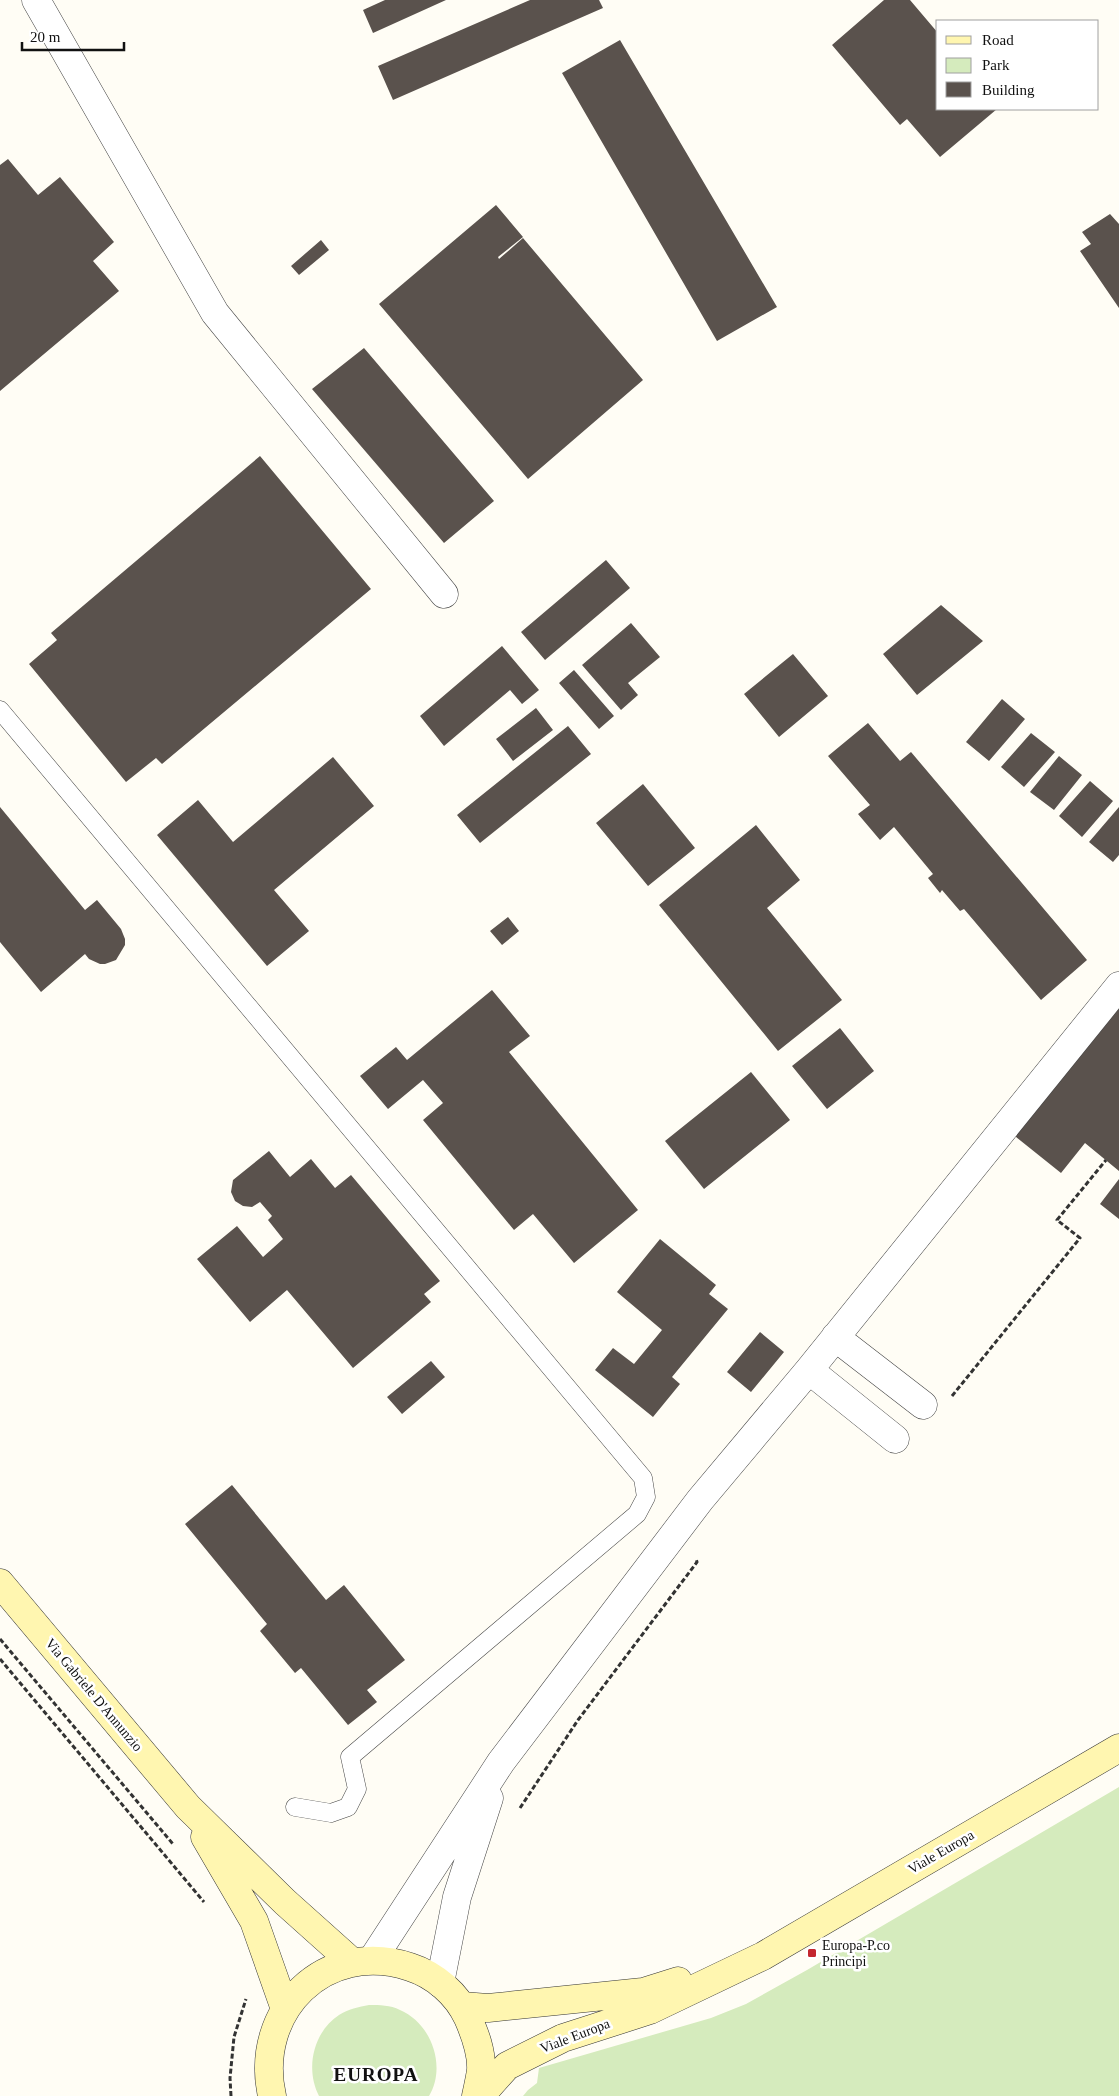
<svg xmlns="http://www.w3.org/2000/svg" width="1119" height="2096" viewBox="0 0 1119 2096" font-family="Georgia,serif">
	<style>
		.green { fill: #d5ebbd }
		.building { fill: #5a524d }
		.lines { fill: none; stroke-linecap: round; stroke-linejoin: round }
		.lane-casing { stroke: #444; stroke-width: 19 }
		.street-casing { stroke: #444; stroke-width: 29 }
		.secondary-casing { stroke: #333; stroke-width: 29 }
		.path { stroke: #333; stroke-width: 3; stroke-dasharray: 5 2.5; stroke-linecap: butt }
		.lane { stroke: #fff; stroke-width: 18 }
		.street { stroke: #fff; stroke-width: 28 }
		.secondary { stroke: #fff6b0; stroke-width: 28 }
		.poi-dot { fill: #c4262e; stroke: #fff; stroke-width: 2 }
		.labels { text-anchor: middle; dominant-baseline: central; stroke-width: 5; stroke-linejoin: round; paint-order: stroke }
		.street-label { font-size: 14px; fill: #111; stroke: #fff }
		.poi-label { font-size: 14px; fill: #111; stroke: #fff; text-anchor: start }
		.district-label { font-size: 19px; font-weight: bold; letter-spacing: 1px; fill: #111; stroke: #fff }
	</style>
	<rect width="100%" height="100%" fill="#fffdf5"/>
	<path class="green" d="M1119,1787V2096H523L528,2090L537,2083L539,2068L711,2018L746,2004L807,1970Z
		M369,2005C380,2005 390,2005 400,2010C431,2023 447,2066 429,2096H319C305,2069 313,2032 339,2015C348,2009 359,2007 369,2005Z"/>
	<path class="building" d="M385,0H446L373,33L363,10Z
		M530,0H599L603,8L393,100L378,66Z
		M884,0H910L938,33V109H997L940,157L907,119L900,125L832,45Z
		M620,40L777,307L717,341L562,73Z
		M8,159L38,195L60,177L114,242L93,261L119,291L0,391V165Z
		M496,205L523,237L498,257L499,259L523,238L643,380L528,479L379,304Z
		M1110,214L1119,224V308L1080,251L1091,244L1082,232Z
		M321,240L329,250L299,275L291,266Z
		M364,348L494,501L444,543L312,389Z
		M260,456L371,589L162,764L156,758L126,782L29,664L57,640L51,633Z
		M606,560L630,588L545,660L521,632Z
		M941,605L983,641L917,695L883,654Z
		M631,623L660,657L628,683L638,695L621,710L582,665Z
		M502,646L539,690L522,704L510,690L444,746L420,716Z
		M793,654L828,696L779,737L744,694Z
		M574,670L614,716L599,729L559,683Z
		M1002,699L1025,719L989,761L966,742Z
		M536,708L553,730L513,761L496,739Z
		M868,723L900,761L911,752L1087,960L1041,1000L964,909L960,911L942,890L940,893L928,878L933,874L894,827L880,840L858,814L870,805L828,756Z
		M568,726L591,754L480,843L457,815Z
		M1031,733L1055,752L1024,787L1001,767Z
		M1059,756L1082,775L1054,810L1030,792Z
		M333,757L374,806L274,890L309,931L267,966L157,835L198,800L233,842Z
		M1090,781L1113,801L1082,837L1059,816Z
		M643,784L695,848L648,886L596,823Z
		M0,807L85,910L97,900L121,929L125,939V945L116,960L105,964H100L89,959L85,954L41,992L0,942Z
		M1119,807V855L1113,862L1089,842Z
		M756,825L800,880L767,908L842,1000L778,1051L659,905Z
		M508,917L519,931L502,945L490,931Z
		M492,990L530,1036L509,1052L638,1210L574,1263L533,1214L514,1230L423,1120L443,1103L423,1080L388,1109L360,1076L396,1047L407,1060Z
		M1119,1003V1171L1085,1143L1061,1173L1011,1133Z
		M840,1028L874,1071L827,1109L792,1066Z
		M751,1072L790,1120L704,1189L665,1141Z
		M269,1151L290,1177L311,1159L335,1188L351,1175L440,1281L424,1294L431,1302L353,1368L287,1290L250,1322L197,1259L237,1226L263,1257L283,1239L268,1220L272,1216L260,1202L252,1207L243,1206L235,1201L231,1192L233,1180Z
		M1119,1179V1219L1100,1204Z
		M660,1239L716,1285L709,1294L728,1309L672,1377L680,1384L653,1417L595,1370L613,1348L634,1364L662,1330L617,1292Z
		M760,1332L784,1352L751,1392L727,1372Z
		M431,1361L445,1377L402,1414L387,1397Z
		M232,1485L326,1600L344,1585L405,1660L367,1690L377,1702L348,1725L301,1668L295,1673L260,1631L267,1624L185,1524Z"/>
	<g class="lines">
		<g class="lane-casing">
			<path id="lane" d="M0,710L643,1478L646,1497L637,1514L350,1757L357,1789L348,1807L331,1813L295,1807"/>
		</g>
		<g class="street-casing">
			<path id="street" d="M36,0L215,313L444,594
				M835,1337L923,1405
				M809,1370L895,1439
				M372,1960L501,1762L700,1500L809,1370L1119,986
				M440,1983L457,1897L489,1798"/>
		</g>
		<g class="secondary-casing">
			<path id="secondary" d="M0,1583L188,1807L285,1902L352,1962
				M205,1837L254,1921L285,2009
				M462,2006L488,2008L643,1992L678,1981
				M272,2096C253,2011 325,1939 410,1967C435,1975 457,1994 468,2018C475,2034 482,2052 481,2070C480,2078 478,2087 476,2096
				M480,2096L507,2066L563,2038L650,2010L763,1956L1119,1748"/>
		</g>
		<path class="path" d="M952,1396L1080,1238L1057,1220L1106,1160
			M0,1639L173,1844
			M0,1659L204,1902
			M520,1808L578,1720L697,1562L696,1559
			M231,2096L230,2078L234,2037L246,1999"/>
		<use href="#lane" class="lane"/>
		<use href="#street" class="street"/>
		<use href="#secondary" class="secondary"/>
	</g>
	<rect class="poi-dot" x="807" y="1948" width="10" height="10" rx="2.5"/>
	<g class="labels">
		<g class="street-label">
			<text transform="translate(94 1695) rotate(50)">Via Gabriele D'Annunzio</text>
			<text transform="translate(941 1852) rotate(-30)">Viale Europa</text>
			<text transform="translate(575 2036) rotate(-21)">Viale Europa</text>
		</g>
		<g class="poi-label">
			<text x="822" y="1945">Europa-P.co<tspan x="822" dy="16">Principi</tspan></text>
		</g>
		<g class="district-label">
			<text x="376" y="2074">EUROPA</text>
		</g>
	</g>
	<rect x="936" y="20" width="162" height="90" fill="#ffffff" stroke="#a0a0a0"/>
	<rect x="946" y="36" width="25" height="8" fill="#fff6b0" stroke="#a0a0a0"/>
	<text x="982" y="45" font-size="15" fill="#111111">Road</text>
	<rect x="946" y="58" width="25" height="15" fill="#d5ebbd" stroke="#a0a0a0"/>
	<text x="982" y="70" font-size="15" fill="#111111">Park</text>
	<rect x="946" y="82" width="25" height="15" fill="#5a524d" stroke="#a0a0a0"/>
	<text x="982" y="95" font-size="15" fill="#111111">Building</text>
	<path d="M22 42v8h102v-8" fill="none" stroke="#111111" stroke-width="2.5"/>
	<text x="30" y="42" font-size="15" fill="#111111" stroke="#ffffff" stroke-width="4" paint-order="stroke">20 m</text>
</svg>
